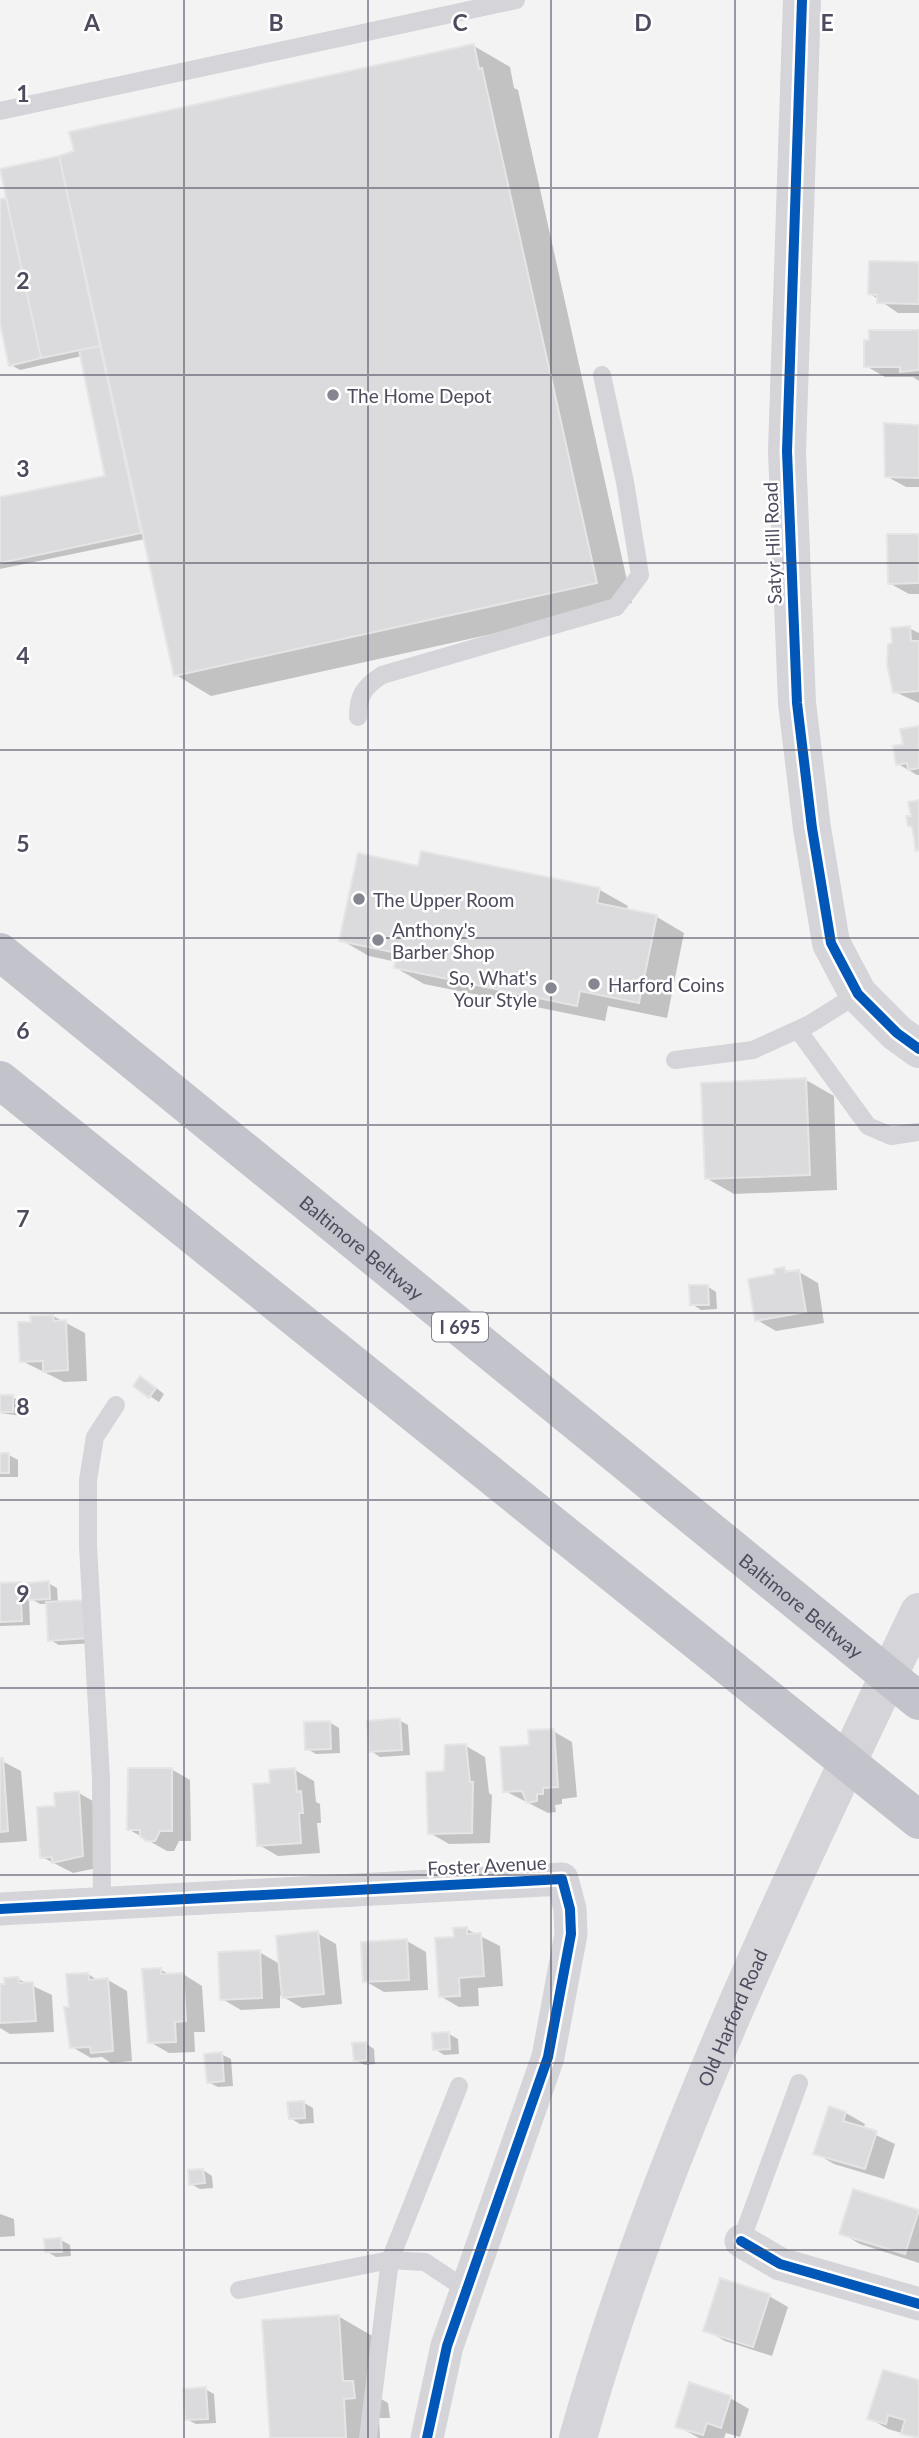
<svg xmlns="http://www.w3.org/2000/svg" width="919" height="2438" viewBox="0 0 919 2438" font-family="Lato,sans-serif">
	<style>
		.shadow { fill: #0003 }
		.building { fill: #dbdbdd; stroke: #e5e5e6; stroke-width: 2 }
		.lines { fill: none; stroke-linecap: round; stroke-linejoin: round }
		.service { stroke: #d4d4d9; stroke-width: 18 }
		.minor { stroke: #d4d4d9; stroke-width: 33 }
		.tertiary { stroke: #d4d4d9; stroke-width: 38 }
		.motorway { stroke: #c3c3cb; stroke-width: 38 }
		.cycleway-casing { stroke: #fff; stroke-width: 15 }
		.cycleway { stroke: #0057b8; stroke-width: 10 }
		.grid { fill: none; stroke: #4c4c5e; stroke-width: 2; stroke-opacity: 0.55 }
		.poi-dot { fill: #868692; stroke: #fff; stroke-width: 2.5 }
		.labels { text-anchor: middle; dominant-baseline: central; stroke-width: 5; stroke-linejoin: round; paint-order: stroke }
		.shield { fill: #fff; stroke: #82828e; stroke-width: 2 }
		.shield-label { font-size: 18px; font-weight: bold; fill: #4c4c5e }
		.poi-label { font-size: 19px; fill: #4c4c5e; stroke: #fff; text-anchor: start }
		.street-label { font-size: 19px; fill: #4c4c5e; stroke: #fff }
		.grid-label { font-size: 23px; text-anchor: middle; font-weight: bold; fill: #4c4c5e; stroke: #fff; stroke-width: 5; stroke-linejoin: round; paint-order: stroke }
	</style>
	<rect width="100%" height="100%" fill="#f3f3f3"/>
	<path class="shadow" d="M474,46L510,67L514,88L518,90L632,603L211,696L176,675L145,539L0,569V499L107,477L82,356L20,370L11,365L0,315V201L8,200L58,158L60,160Z
		M919,264V313H898L869,293Z
		M919,332V381L913,377H885L866,366Z
		M919,426V487H906L886,476Z
		M919,535V594H909L889,583Z
		M909,628L919,633V703L895,692L890,673L892,629Z
		M919,727V775H917L898,764Z
		M600,890L628,906L626,911L657,917L684,933L667,1018L608,1006L605,1021L424,984L396,968L397,962L369,956L341,940Z
		M806,1080L834,1096L837,1190L734,1194L706,1178Z
		M784,1269L791,1273L799,1272L818,1283L824,1323L776,1331L757,1320L777,1276Z
		M707,1286L716,1292L717,1309L701,1310L692,1304Z
		M53,1316L85,1333L87,1381L64,1382L22,1361L33,1323Z
		M150,1383L164,1394L159,1402L150,1396Z
		M0,1397H12L22,1402V1416L0,1413Z
		M0,1455H9L18,1460V1477H0Z
		M48,1583L57,1588L58,1603L96,1643L59,1645L50,1640L48,1604H40L29,1598L30,1625L0,1626V1585L20,1584L30,1590Z
		M399,1720L408,1725L410,1755L380,1757L371,1751Z
		M329,1722L339,1728L340,1753L316,1754L307,1749Z
		M553,1731L572,1742L577,1797L562,1799V1804L555,1805L556,1812L548,1813L505,1791L531,1747Z
		M466,1746L485,1757L489,1793L492,1795L490,1843L449,1844L430,1833L446,1773Z
		M0,1760L21,1771L27,1841L0,1843Z
		M171,1769L190,1780L191,1841H179L174,1851H167L128,1829Z
		M295,1770L314,1781L316,1802L320,1804L321,1823H317L320,1853L278,1856L259,1845L272,1785Z
		M79,1793L98,1804L102,1867L73,1873L42,1857L57,1808Z
		M466,1929L500,1946L503,1986L478,1988L479,2006L459,2007L440,1996Z
		M317,1933L336,1944L342,2004L302,2008L280,1995V2008L241,2010L222,1999L259,1952L280,1964Z
		M407,1941L426,1952L428,1990L384,1992L365,1981Z
		M161,1970L171,1975L183,1974L202,1986L205,2032H194L195,2052L169,2053L150,2042Z
		M88,1974L99,1981L108,1980L127,1991L132,2061L111,2063L102,2057L91,2058L72,2047L71,2009Z
		M18,1979L52,1995L54,2032L10,2034L0,2028V1986Z
		M449,2034L458,2039L459,2054L444,2055L435,2049Z
		M365,2043L374,2049L375,2064L365,2065L355,2060Z
		M221,2054L231,2059L233,2086L218,2087L208,2082Z
		M304,2103L313,2108L314,2123L300,2124L290,2118Z
		M830,2108L846,2113L865,2124L863,2129L895,2144L884,2179L834,2164L815,2153Z
		M203,2170L212,2176L213,2188L200,2189L191,2184Z
		M854,2192L919,2212V2263L860,2244L841,2233Z
		M0,2214L14,2219L15,2236L0,2237Z
		M61,2240L70,2245L71,2256L56,2257L46,2251Z
		M769,2296L788,2307L772,2356L725,2341L706,2330Z
		M338,2316L374,2337L378,2397L388,2403L390,2418H379L380,2438H272Z
		M919,2382V2438L888,2429L869,2418Z
		M205,2389L214,2394L216,2423L196,2424L186,2419Z
		M730,2398L749,2409L740,2437L726,2433L724,2438H699L677,2426Z"/>
	<path class="building" d="M474,44L479,69L482,68L597,583L174,676L59,156L74,151L69,132Z
		M59,156L100,346L41,358L0,169Z
		M6,198L41,358L9,366L0,323V199Z
		M869,261L919,262V304L877,303V295L868,294Z
		M869,330H919V370L900,372V367H864V340H869Z
		M100,346L141,533L0,563V497L105,476L79,350Z
		M884,423L919,425V478L885,477Z
		M887,534H919V583L888,584Z
		M910,626L911,641H919V691L893,693L887,664L888,644L892,643L891,628Z
		M919,726V768L908,770L907,763L896,765L893,746L903,744L900,729Z
		M919,800V850L916,851L912,826H908L906,816H911L908,802Z
		M421,851L600,888L597,903L657,915L639,1003L580,991L577,1006L394,968L397,953L339,941L358,853L418,866Z
		M806,1078L810,1175L705,1179L701,1083Z
		M784,1267L785,1272L799,1270L806,1312L755,1321L748,1279L775,1274L774,1269Z
		M689,1285H708L709,1305H690Z
		M53,1315L54,1321L66,1320L68,1370L43,1372V1361L20,1362L18,1322H31L30,1316Z
		M140,1376L156,1388L149,1398L133,1386Z
		M0,1395H13V1412H0Z
		M0,1453H9V1473H0Z
		M49,1581L50,1599L29,1600L28,1583Z
		M20,1582L22,1621L0,1622V1583Z
		M85,1600L88,1638L48,1641L46,1602Z
		M400,1718L402,1750L369,1752L367,1721Z
		M330,1721L331,1749L305,1750L304,1722Z
		M554,1729L558,1787L543,1788V1794H537V1801L527,1803L522,1791L503,1792L500,1747L529,1745L528,1730Z
		M466,1744L470,1782H473L472,1833L428,1834L426,1772L444,1771L445,1745Z
		M0,1758H3L8,1831L0,1832Z
		M128,1768H172V1831H160L155,1841H146L140,1836V1830H127Z
		M295,1768L297,1792L301,1791L303,1813H299L301,1843L257,1846L253,1784L270,1783L269,1770Z
		M79,1791L83,1856L52,1863V1857L40,1858L37,1807L55,1806L54,1793Z
		M467,1927V1934L481,1933L484,1976L459,1978L460,1996L439,1997L435,1938L454,1937L453,1928Z
		M318,1931L324,1994L282,1998L276,1936Z
		M407,1939L409,1980L363,1982L361,1942Z
		M260,1950L262,1998L220,2000L218,1952Z
		M161,1968V1974L183,1973L186,2021L175,2022L176,2042L148,2043L142,1969Z
		M88,1973L89,1980L108,1978L113,2051L91,2053L90,2047L70,2048L64,2007H69L66,1974Z
		M18,1977L19,1983L33,1982L36,2021L0,2023V1984H5L4,1978Z
		M449,2032L450,2049L433,2050L432,2033Z
		M366,2042L367,2060L354,2061L352,2043Z
		M222,2052L224,2081L207,2083L204,2054Z
		M304,2101L305,2118L289,2119L287,2102Z
		M829,2106L846,2112L843,2121L877,2131L865,2169L813,2154Z
		M203,2169L205,2183L189,2185L188,2170Z
		M853,2189L919,2210L905,2254L839,2234Z
		M61,2238L62,2252H45L44,2239Z
		M720,2278L770,2294L753,2347L703,2331Z
		M339,2315L343,2381H353L355,2398L344,2399L346,2438H270L262,2320Z
		M883,2370L919,2380V2438L901,2434L905,2420L888,2415L886,2424L867,2419Z
		M689,2382L731,2396L721,2428L707,2423L703,2435L675,2427Z
		M206,2387L208,2419L185,2420L183,2389Z"/>
	<g class="lines">
		<path class="service" d="M0,111L516,0
			M358,717C358,695 364,687 382,675L616,607L640,575L625,482L602,375
			M798,1030L868,1126L891,1136L919,1132
			M675,1060L753,1050L810,1024L858,994
			M102,1903L101,1779L88,1546V1480L95,1437L116,1405
			M741,2241L799,2083
			M239,2290L390,2260L459,2086
			M368,2438L390,2260L425,2262L467,2290"/>
		<path class="minor" d="M0,1909L562,1879L570,1909L571,1934L548,2057L447,2346L427,2438
			M741,2241L780,2264L919,2304"/>
		<g class="tertiary">
			<path d="M802,0L787,451L797,703L812,828L831,943L858,994L897,1033L919,1049"/>
			<path id="s1" d="M578,2438C659,2151 791,1881 919,1612"/>
		</g>
		<g class="motorway">
			<path id="s2" d="M0,952L919,1701"/>
			<path d="M0,1080L919,1820"/>
		</g>
		<g class="cycleway-casing">
			<path id="cycleway" d="M802,0L787,451L797,703L812,828L831,943L858,994L897,1033L919,1049
				M0,1909L562,1879L570,1909L571,1934L548,2057L447,2346L427,2438
				M741,2241L780,2264L919,2304"/>
		</g>
		<use href="#cycleway" class="cycleway"/>
	</g>
	<path class="grid" d="M184,0V2438M368,0V2438M551,0V2438M735,0V2438M0,188H919M0,375H919M0,563H919M0,750H919M0,938H919M0,1125H919M0,1313H919M0,1500H919M0,1688H919M0,1875H919M0,2063H919M0,2250H919"/>
	<g class="poi-dot">
		<circle cx="333" cy="395" r="7"/>
		<circle cx="359" cy="899" r="7"/>
		<circle cx="378" cy="940" r="7"/>
		<circle cx="594" cy="984" r="7"/>
		<circle cx="551" cy="988" r="7"/>
	</g>
	<g class="labels">
		<rect class="shield" x="432" y="1312.5" width="56" height="29" rx="5"/>
		<g class="shield-label">
			<text x="460" y="1327">I 695</text>
		</g>
		<g class="poi-label">
			<text x="347" y="395">The Home Depot</text>
			<text x="373" y="899">The Upper Room</text>
			<text x="392" y="929">Anthony's<tspan x="392" dy="22">Barber Shop</tspan></text>
			<text x="537" y="977" text-anchor="end">So, What's<tspan x="537" dy="22">Your Style</tspan></text>
			<text x="608" y="984">Harford Coins</text>
		</g>
		<g class="street-label">
			<text transform="translate(772 543) rotate(-92)">Satyr Hill Road</text>
			<text stroke="none"><textPath href="#s2" startOffset="467">Baltimore Beltway</textPath></text>
			<text stroke="none"><textPath href="#s2" startOffset="1034">Baltimore Beltway</textPath></text>
			<text transform="translate(487 1865) rotate(-3)">Foster Avenue</text>
			<text stroke="none"><textPath href="#s1" startOffset="448">Old Harford Road</textPath></text>
		</g>
	</g>
	<g class="grid-label">
		<text x="92" y="31">A</text>
		<text x="276" y="31">B</text>
		<text x="460" y="31">C</text>
		<text x="643" y="31">D</text>
		<text x="827" y="31">E</text>
		<text x="23" y="102">1</text>
		<text x="23" y="289">2</text>
		<text x="23" y="477">3</text>
		<text x="23" y="664">4</text>
		<text x="23" y="852">5</text>
		<text x="23" y="1039">6</text>
		<text x="23" y="1227">7</text>
		<text x="23" y="1415">8</text>
		<text x="23" y="1602">9</text>
	</g>
</svg>
